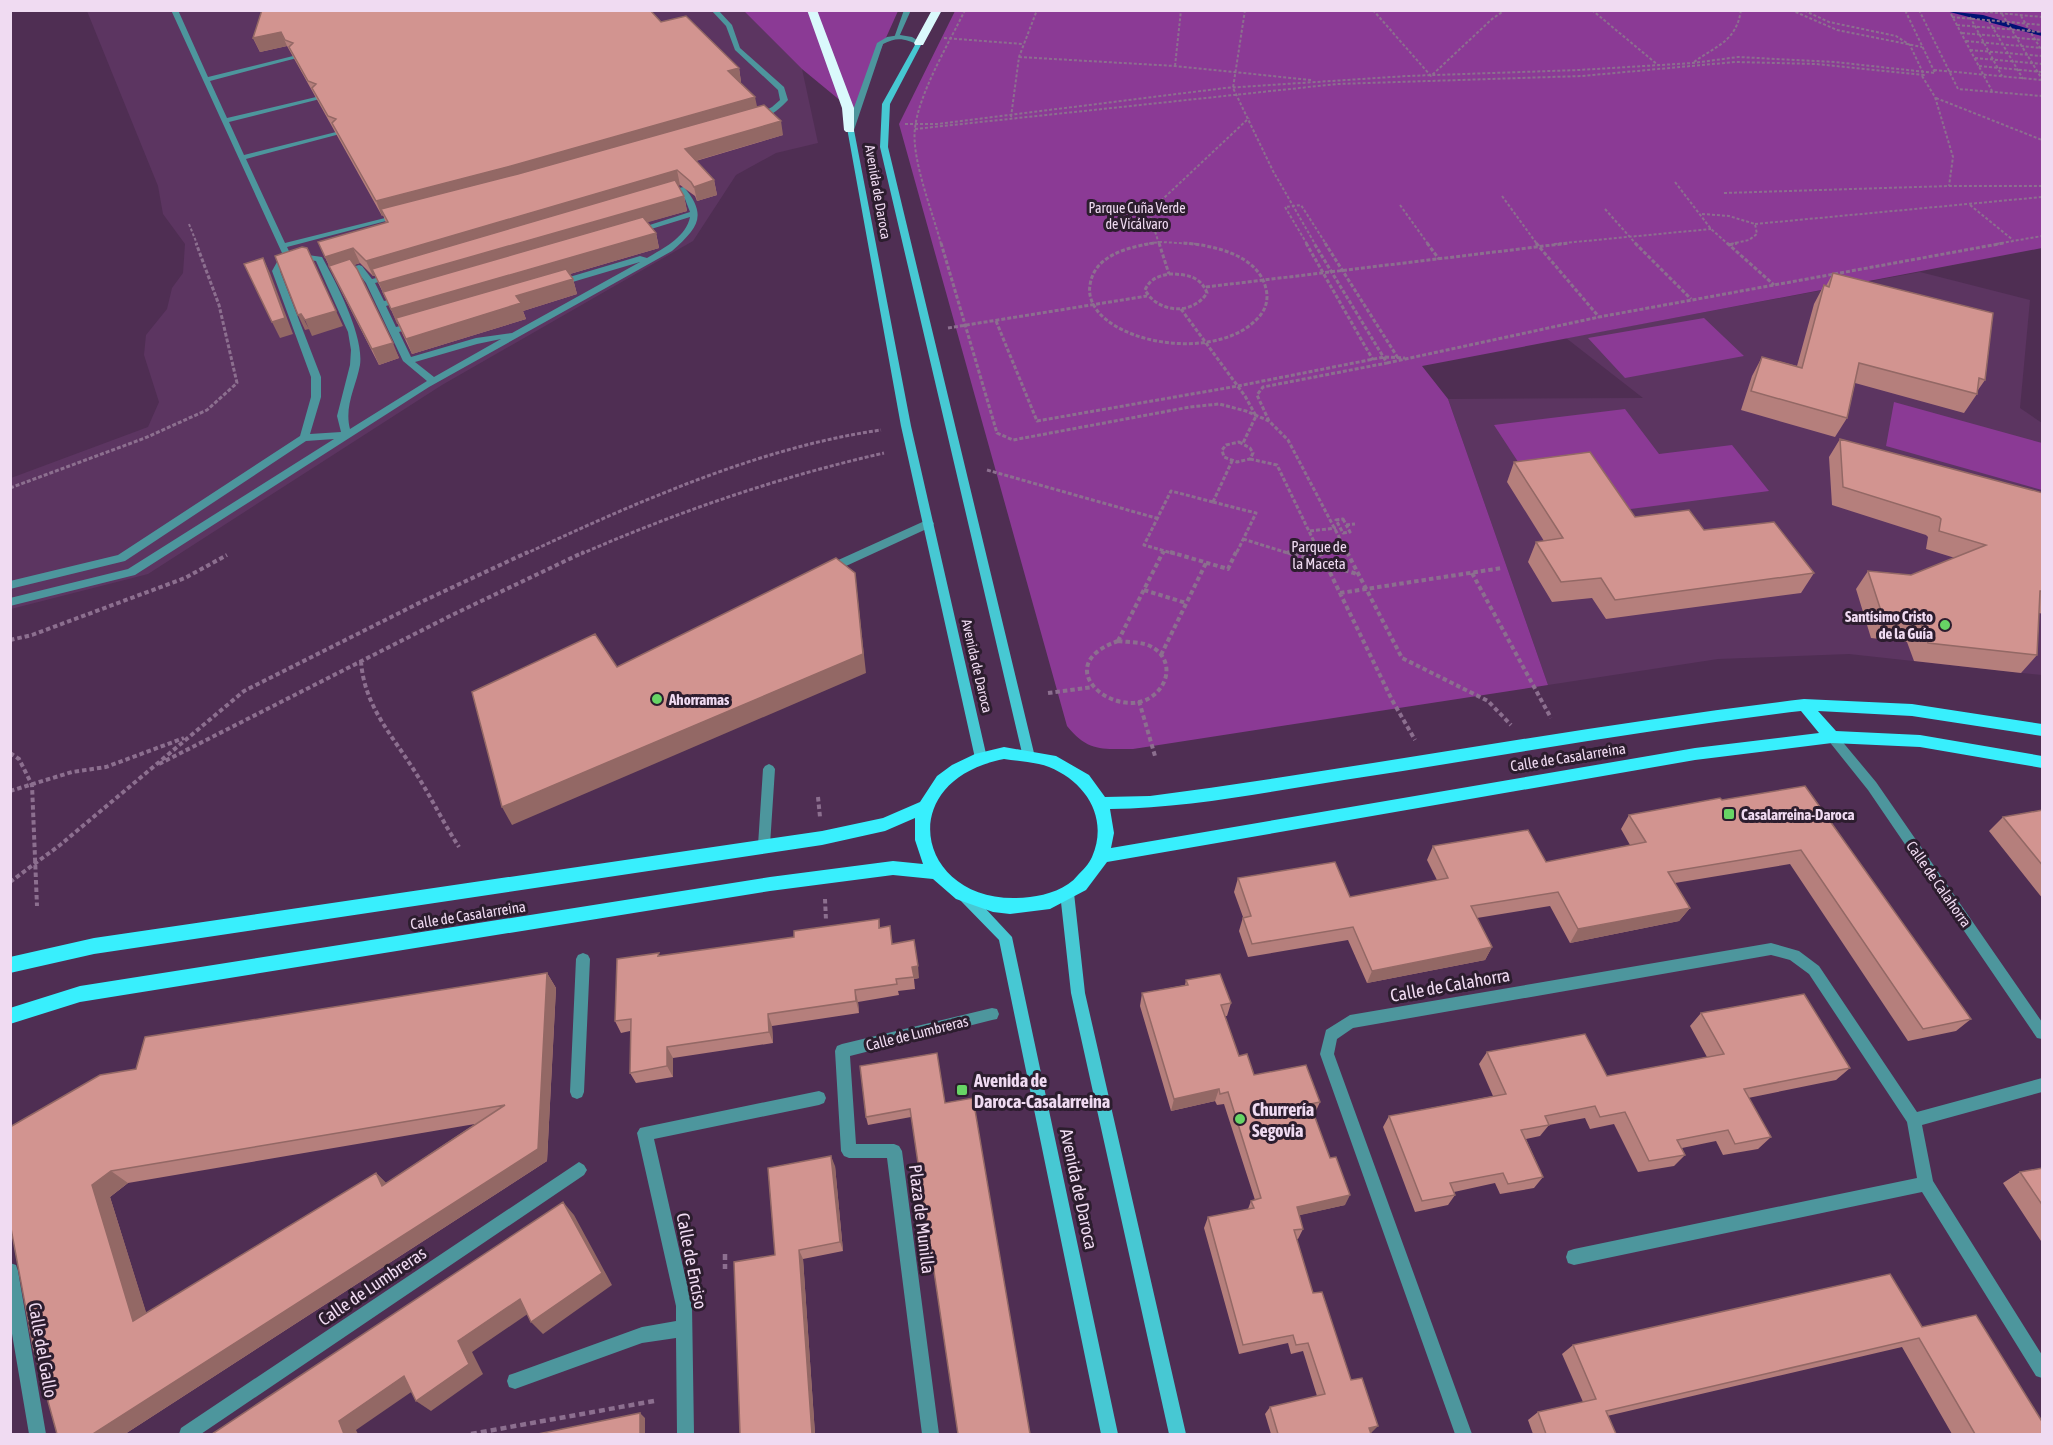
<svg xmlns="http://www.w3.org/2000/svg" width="2053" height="1445" viewBox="0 0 2053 1445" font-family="'Asap Condensed',sans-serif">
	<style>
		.built { fill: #5c3561 }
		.green { fill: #8b3a95 }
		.water { fill: #001274 }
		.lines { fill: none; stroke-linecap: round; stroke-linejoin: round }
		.path-far3 { stroke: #8c6f8f; stroke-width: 2; stroke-dasharray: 3 2; stroke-linecap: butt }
		.path-far2 { stroke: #8c6f8f; stroke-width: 3; stroke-dasharray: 4 2; stroke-linecap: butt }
		.path-far1 { stroke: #8c6f8f; stroke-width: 4; stroke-dasharray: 4.5 3; stroke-linecap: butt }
		.path { stroke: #8c6f8f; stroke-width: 4.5; stroke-dasharray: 6 4; stroke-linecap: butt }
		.lane { fill: #4d969d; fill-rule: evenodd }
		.street { fill: #4d969d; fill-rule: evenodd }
		.secondary { fill: #47c8d3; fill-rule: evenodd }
		.primary { fill: #38effd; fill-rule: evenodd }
		.highway { fill: #daf9fc; fill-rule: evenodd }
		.wall { fill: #b57f7c; fill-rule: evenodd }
		.shaded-wall { fill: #936865 }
		.building { fill: #d29490; stroke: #936865; stroke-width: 1.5; fill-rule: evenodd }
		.poi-dot { fill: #67d465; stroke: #2c1d2e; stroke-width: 2 }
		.labels { text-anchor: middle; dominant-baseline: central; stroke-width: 6; stroke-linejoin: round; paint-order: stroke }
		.far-street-label { font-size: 14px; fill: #f0dbf2; stroke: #2c1d2e }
		.far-park-label { font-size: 14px; fill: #f0dbf2; stroke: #2c1d2e }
		.park-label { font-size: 15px; fill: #f0dbf2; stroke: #2c1d2e }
		.poi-label { font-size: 15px; font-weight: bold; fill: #f0dbf2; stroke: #2c1d2e; text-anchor: start }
		.street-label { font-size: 15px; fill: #f0dbf2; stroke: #2c1d2e }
		.near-street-label { font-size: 18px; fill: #f0dbf2; stroke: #2c1d2e }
		.near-poi-label { font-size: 18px; font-weight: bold; fill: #f0dbf2; stroke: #2c1d2e; text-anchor: start }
	</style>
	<rect width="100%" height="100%" fill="#4f2e53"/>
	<path class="built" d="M87,11H744L802,69L818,143L776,153L736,175L693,241L442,385L148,574L11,609V478L148,427L159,402L144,355L146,335L167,309L172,288L183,273L185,244L163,214L158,186Z
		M1920,272L2030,300L2020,408L2042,423V675L1849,654L1718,659L1548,685L1448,399L1643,398L1566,338Z"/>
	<path class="green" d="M744,11H898L853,111L802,69Z
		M955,11H2042V248L1422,366L1448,399L1548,685L1133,749C1102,749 1088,752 1067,726L899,124Z
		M1704,318L1744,356L1625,378L1588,338Z
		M1894,402L2042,443V490L1886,446Z
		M1625,409L1659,454L1732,445L1769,491L1623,510L1524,471L1494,425Z"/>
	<path class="water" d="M1946,11L1983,15L2042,33V36Z"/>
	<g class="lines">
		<path class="path-far3" d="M1245,10L1233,88L1273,171L1315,244
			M1373,10L1431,76L1492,19L1505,10
			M1592,10L1658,65
			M1791,10L1837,30L1922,47
			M1919,10L1958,89L2042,96
			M1965,10L2042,17
			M1951,14L1992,91
			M2002,14L2042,79
			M2021,16L2042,51
			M1952,17L2042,25
			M1970,17L2002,76
			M1989,21L2023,79
			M1957,25L2042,32
			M1962,33L2042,40
			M944,38L1023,44
			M1966,41L2042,48
			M1970,50L2042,56
			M1019,57L1175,66L1311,80
			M1975,58L2042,64
			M1694,62C1717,45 1736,42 1741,10
			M1175,66L1181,10
			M1979,66L2042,72
			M1934,70L2042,80
			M1922,76L1935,97L1953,157L1949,186
			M1936,98L2042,140
			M1011,117L1019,57L1037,10
			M905,124H937L1225,88L1407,76L1579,70L1693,63L1738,57L1835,62L1935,73L1905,10
			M915,129L1337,84L1582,76L1735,62L1816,64L1924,75L1910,45L1896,36L1829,22L1803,10
			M1675,182L1711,229L1728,244
			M1724,193L1949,186H2042
			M1502,196L1537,244
			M1400,205L1428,244
			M1970,205L2013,240
			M1605,209L1636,244
			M1702,214L1729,216L1755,224L1757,234L1749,240L1731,244
			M189,224L197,244
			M1755,224L2042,197
			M941,244C933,213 911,159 915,128C919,93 949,43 965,10
			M1144,244L1161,242L1197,244
			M1159,244L1149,212L1249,118
			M1307,244L1285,207L1301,205L1326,244
			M1554,244L1711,229
			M1996,244L2042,236"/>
		<path class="path-far2" d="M941,243L997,433L1013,440L1190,407L1219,404L1246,411L1269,421L1288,440L1348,554
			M1154,243C1129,247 1094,255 1090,285C1088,296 1093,306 1100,314C1134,349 1222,356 1257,319C1265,311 1269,301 1266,289C1259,255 1213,245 1183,243
			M1159,243L1169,274
			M1306,243L1373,360
			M1325,243L1398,358
			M1427,243L1439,259
			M1536,243L1599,317
			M1635,243L1691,299
			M1727,243L1774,285
			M1729,245L1737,243
			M1169,274C1185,274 1201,276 1207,293C1192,316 1158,313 1145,290C1150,279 1158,276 1169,274Z
			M1206,287L1569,243
			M1181,309L1245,396L1256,416L1243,443
			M996,321L1037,421L1238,386L1384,357L1405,358
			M948,328L1147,296
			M1387,363L1599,317L2004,243
			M1269,421L1257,395L1263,387L1387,363L1314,243
			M1239,442L1250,448L1253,453L1250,459L1237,462L1224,457L1222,450L1226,445Z
			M1250,459L1277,465L1320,554
			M987,470L1156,518
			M10,488L145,438L207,410L237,383L219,305L196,243
			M1213,502L1256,513L1236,554
			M1213,502L1232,461
			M1343,519L1350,532L1343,533L1336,520Z
			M1346,525L1355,524
			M1310,531L1336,528
			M1243,539L1291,554
			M525,554C635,503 760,447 881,430
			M581,554C680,511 779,477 884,453
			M1163,554L1164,551
			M1175,554L1144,545L1171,491L1213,502"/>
		<path class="path-far1" d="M1170,552L1228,569L1236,552
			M1287,552L1357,574
			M1320,552L1392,700L1415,740
			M1347,552L1402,658L1488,701L1511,725
			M1472,573L1551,718
			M1144,590L1186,603
			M1340,593L1502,568
			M10,640L32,635L185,578L227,555
			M1118,641C1127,642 1137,642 1145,644C1170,652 1173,678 1155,694C1121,725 1044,667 1118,641Z
			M1118,641L1163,552
			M1161,655L1206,563
			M361,661C364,707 394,737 417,775C432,799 444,824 459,847
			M1048,693L1093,687
			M1139,701L1155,756
			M10,753L19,759L32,785L37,906
			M159,764L452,615L584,552
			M10,791L72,772L106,767L184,738
			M818,797L820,817
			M10,882L60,845L244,691L421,602L528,552
			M825,899L826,920"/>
		<path class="path" d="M725,1254V1269
			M471,1434L654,1401"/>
		<path class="lane" d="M171,10H178L208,77L293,56L297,58L210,81L227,118L316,97L320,99L229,122L244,155L336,132L340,134L246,159L285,243L401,214L405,216L287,247L290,253L280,271L321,377V397L310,434L341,432L337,416L350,365L351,350L348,332L316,261L294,257V253L322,257C337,284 364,336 360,365C356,387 344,406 350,429L427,381L403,361L366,283L357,271L339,275V271L359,265L362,266L372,279L393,274V278L375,283L384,301L403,296L407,299L386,306L396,327L415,322L420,325L399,332L411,357L476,338L512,333L640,262L559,286L556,285V281L640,256L647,258C664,248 686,237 690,217L635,234L631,231L690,212L685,199L679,192L662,195V191L684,187C708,216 698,228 672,251L429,387L135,575L10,606V598L128,569L334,439L306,441L125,561L10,589V581L118,555L300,436L311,397V377L272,271L282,253ZM501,339L434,377L415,362L477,344Z
			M711,10H718L732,25L740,48L784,87L788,100C780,109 763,123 752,118L772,107L780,100L778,90L735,50L726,26Z
			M904,10H911L899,37L894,38Z
			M929,519L934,523L933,526L833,572L829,573L824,569L825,566Z
			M769,764L773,766L775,769L770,845L769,849L764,850L759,849L758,845L763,769L765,766Z"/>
		<path class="street" d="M900,35L912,37L922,43L919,45C906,39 897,36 883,44L854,130L847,132L846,130L877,43L887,37Z
			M1832,732L1836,734L1876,782L2042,1022V1039L2037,1038L1868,790L1828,740L1826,737L1828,734Z
			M1771,943L1799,951L1819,966L1917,1112L2042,1078V1092L1922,1125L1933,1181L2042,1355V1378L2036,1376L1922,1192L1574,1265L1568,1263L1566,1257L1568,1251L1574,1249L1917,1178L1907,1122L1809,974L1790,960L1771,955L1353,1028L1337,1039L1334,1054L1472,1434H1455L1320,1054L1326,1030L1350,1015Z
			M583,953L588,955L590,959L584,1092L582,1097L577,1099L572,1097L570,1092L576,959L578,955Z
			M992,1008L997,1009L999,1014L997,1019L992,1020L850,1056L856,1144H894L899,1146L902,1151L939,1434H922L887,1158H849L844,1156L841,1151L835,1051L837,1046L842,1044Z
			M819,1091L824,1093L826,1098L824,1103L819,1105L654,1139L692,1306L694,1434H677L676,1338L642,1343L515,1389L509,1387L507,1381L509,1375L515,1373L642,1327L676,1321V1306L637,1133L640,1128Z
			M579,1162L584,1165L587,1170L584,1175L201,1434H179L181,1428Z
			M10,1263L16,1265L18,1271L46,1434H29L10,1322Z"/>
		<path class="secondary" d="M919,41L922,43L890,104L888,147L1034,753L1032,756H1024L1022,753L880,147L882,104L916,43Z
			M847,128L854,130L911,426L987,758L985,761H977L975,758L901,426Z
			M1067,887L1072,889L1074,893L1085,993L1186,1434H1169L1071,993L1060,893L1062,889Z
			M965,890L970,892L1012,937L1118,1434H1101L999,940L960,900L958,896L960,892Z"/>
		<path class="primary" d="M1804,699L1912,704L2042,724V736L1912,716L1818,711L1836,731L1920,735L2042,756V768L1920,747L1832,743L1695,760L1107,862L1086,890L1050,909L1010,914L993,912L956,899L933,879L893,875L770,891L80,1002L10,1024V1008L80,986L770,877L893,861L923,864L915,840V818L885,831L822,845L94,954L10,973V957L94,938L822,831L883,818L920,802L937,776L952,765L975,754L1004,747L1056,756L1089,775L1105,797L1150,796C1369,767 1585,725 1804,699ZM1801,711L1819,733L1695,748L1111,848L1114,833L1110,809C1189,808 1266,792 1344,780C1496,757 1648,729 1801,711ZM1004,759C1018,761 1036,762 1049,767C1086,782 1109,818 1092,857C1089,864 1083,870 1078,875C1067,889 1047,895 1030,897C919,911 887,782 1004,759Z"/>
		<path class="highway" d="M807,10H817L854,108V132H846L844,130L842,108Z
			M932,10H942L923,45H915L914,43Z"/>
	</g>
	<path class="wall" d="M262,10L661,22L739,68L741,82H740L757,107L783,135L696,161L714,180L717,195L697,201L695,196L680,185L678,186L684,196L687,211L647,222L656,233L659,248L570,274L573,279L577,294L523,311L526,319L412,354L375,276H373L360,263L354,265L399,358L379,365L336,281L318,242L386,223L383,215L382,216L287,46L260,52L253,38Z
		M1833,273L1985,380L1978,390L1977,394L1964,413L1855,383L1847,418L1835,437L1741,410L1752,376L1762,357L1797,366L1814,304L1824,285L1826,286Z
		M1840,439L2043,493V614L2039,613L2037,655L2021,673L1914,661L1907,642L1871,638L1856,589L1868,571L1911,575L1955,558L1926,549L1928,537L1926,535L1832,505L1829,457Z
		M1514,462L1635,517L1704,530L1814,573L1801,593L1606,619L1592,598L1552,602L1528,562L1536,542L1544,541L1507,482Z
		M1805,786L1971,1019L1956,1031L1908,1041L1790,864L1675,883L1690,908L1679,921L1570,943L1550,906L1477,918L1492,947L1485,960L1367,983L1348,940L1248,957L1239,931L1243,917L1234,892L1238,878L1350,897L1437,880L1427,860L1433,846L1546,862L1630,845L1621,829L1629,815L1722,800Z
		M2043,810V899L1989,831L2003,817Z
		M879,919L880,927L919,978L914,979L915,989L898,991L899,995L858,1002L859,1013L772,1026L773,1043L673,1058V1077L636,1083L630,1073V1031L621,1033L615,1021L660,956L794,937Z
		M547,973L556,988L547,1161L125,1434L33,1347L136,1069ZM475,1124L386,1183L376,1173L146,1313L110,1197L128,1183Z
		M1186,980L1231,1003L1227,1016H1225L1239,1056L1254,1075L1320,1102L1315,1113H1314L1345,1205L1299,1215L1303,1229L1298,1239H1296L1313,1293L1351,1380L1371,1434H1271L1265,1414L1270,1407L1317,1396L1303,1351L1291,1354L1288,1343L1239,1354L1204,1228L1208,1217L1248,1209L1251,1201L1255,1200L1224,1104L1217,1105L1215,1101L1171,1111L1140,1006L1142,993L1185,985Z
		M1701,1013L1850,1068L1836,1080L1748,1098L1771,1137L1758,1149L1723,1155L1716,1141L1682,1148L1685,1155L1674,1166L1638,1172L1614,1124L1590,1129L1585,1118L1549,1125L1540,1136L1526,1139L1543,1177L1534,1188L1500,1194L1495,1183L1454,1192L1455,1195L1448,1205L1415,1212L1383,1127L1389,1116L1493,1096L1479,1064L1487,1052L1607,1076L1707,1057L1690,1026Z
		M937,1053L911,1117L868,1125L866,1117Z
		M835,1166L843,1251L803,1259L815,1434H740L775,1255Z
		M2043,1168V1244L2003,1183L2020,1172Z
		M1922,1327L2043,1434H1952L1902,1347L1607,1416L1616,1434H1533L1528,1420L1538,1412L1583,1402L1562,1354L1573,1345Z"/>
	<path class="shaded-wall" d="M281,32L287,46L260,52L253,38Z
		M739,68L741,82L730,85L728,71Z
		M755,97L758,111L515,181L381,209L383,215L382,216L376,201Z
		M781,121L783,135L688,163L685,149Z
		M677,170L680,185L373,276L366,261Z
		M714,180L717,195L697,201L694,187Z
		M684,196L687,211L385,298L379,283Z
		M656,233L659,248L398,324H397L391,309Z
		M307,248L343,326L312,336L305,320Z
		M353,248L360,263L332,272L325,257Z
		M263,258L270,273L293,334L280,338L272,322Z
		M573,279L577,294L523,311L526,319L412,354L406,339L516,296Z
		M301,314L309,329L305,330L298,315Z
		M393,343L399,358L379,365L372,349Z
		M855,573L866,673L512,825L502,807Z
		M1690,908L1679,921L1570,943L1578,929Z
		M1492,947L1485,960L1367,983L1372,971Z
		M918,966L919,978L914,979L912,967Z
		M547,973L556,988L547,1161L125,1434H93L538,1149Z
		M855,990L858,1002L859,1013L856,1001Z
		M768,1014L772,1026L773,1043L769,1032Z
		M667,1047L673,1058V1077L667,1066Z
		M1219,1089L1215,1101L1171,1111L1174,1099Z
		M831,1156L835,1166L843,1251L840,1242Z
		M111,1171L128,1183L110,1197L152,1331L133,1321L92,1185Z
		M376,1173L388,1185L382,1186Z
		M1350,1195L1345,1205L1292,1217L1297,1207Z
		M563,1202L574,1215L612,1285L543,1334L531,1322Z
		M799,1250L803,1259L815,1434H812Z
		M520,1299L532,1311L472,1352L483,1374L431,1411L416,1401L458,1341Z
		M404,1376L420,1386L356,1430L358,1434H344L339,1421Z
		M640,1413L645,1418V1434H640Z
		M1378,1426L1371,1433L1369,1428Z"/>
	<path class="building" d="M262,10H650L661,22L686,16L739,68L728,71L755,97L511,166L376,201L332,123L336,119L328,116L312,88L316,84L308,81L289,47L293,43L285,40L281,32L253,38Z
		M764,105L781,121L685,149L714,180L694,187L691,182L677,170L366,261L353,248L325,257L318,242L388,222L381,209L518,174Z
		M675,180L684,196L379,283L372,269Z
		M643,217L656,233L391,309L383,292Z
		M302,247L307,248L336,311L305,320L301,314L298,315L275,256Z
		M263,258L285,318L272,322L244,264Z
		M350,259L357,269L393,343L372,349L329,266Z
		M566,269L573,279L516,296L521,303L406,339L396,318Z
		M1833,273L1993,313L1985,380L1979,378L1977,394L1859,363L1847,418L1751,391L1762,357L1802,368L1824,285L1829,287Z
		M1840,439L2043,493V591H2040L2037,655L1928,643L1921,624L1884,620L1868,571L1911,575L1986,545L1939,531L1941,519L1939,517L1843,487Z
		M1590,452L1635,517L1689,510L1704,530L1774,522L1814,573L1615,600L1601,578L1561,582L1536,542L1563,538L1514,462Z
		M836,558L855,573L863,654L502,807L472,692L595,634L617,667Z
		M1805,786L1971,1019L1923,1029L1801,850L1668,872L1690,908L1578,929L1558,892L1471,906L1492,947L1372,971L1353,927L1252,944L1243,918L1251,916L1238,878L1335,862L1350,897L1448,878L1433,846L1528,830L1546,862L1646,842L1629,815L1720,798L1722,800Z
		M2043,810V866L2003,817Z
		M879,919V928L890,926L892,944L914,940L918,966L912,967L914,977L896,979L897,984L855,990L856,1001L768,1014L769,1032L667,1047V1066L630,1073L631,1019L615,1021L617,959L659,953L658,956L794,937V931Z
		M547,973L538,1149L93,1434H57L33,1347L10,1223V1127L100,1075L136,1069L145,1037ZM505,1105L382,1186L376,1173L133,1321L92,1185L111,1171Z
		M1220,974L1231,1003L1221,1005L1239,1056L1247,1054L1254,1075L1306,1065L1320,1102L1310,1104L1330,1158L1336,1157L1350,1195L1297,1207L1303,1229L1294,1230L1313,1293L1322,1292L1351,1380L1362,1378L1378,1426L1369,1428L1371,1434H1278L1270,1407L1325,1394L1308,1343L1296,1345L1293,1335L1243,1345L1208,1217L1254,1208L1251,1201L1261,1198L1228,1092L1220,1094L1219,1089L1174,1099L1142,993L1188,985L1186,980Z
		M1804,994L1850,1068L1744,1089L1771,1137L1735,1144L1728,1130L1677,1140L1685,1155L1649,1161L1625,1112L1600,1117L1595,1106L1545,1116L1549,1125L1521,1130L1543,1177L1508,1184L1503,1173L1450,1183L1455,1195L1422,1201L1389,1116L1506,1094L1487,1052L1585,1034L1607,1076L1724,1054L1701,1013Z
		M937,1053L945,1103L973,1098L1030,1434H958L910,1109L866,1117L860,1066Z
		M831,1156L840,1242L799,1250L812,1434H740L734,1262L775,1255L768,1168Z
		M2043,1168V1206L2020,1172Z
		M563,1202L602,1273L531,1322L520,1299L458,1341L469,1364L416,1401L404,1376L339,1421L344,1434H212Z
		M1890,1274L1922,1327L1976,1315L2043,1423V1434H1975L1919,1338L1606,1411L1616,1434H1546L1538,1412L1596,1399L1573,1345Z
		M640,1413V1434H538Z"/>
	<g class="poi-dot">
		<circle cx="1945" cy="625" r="6"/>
		<circle cx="657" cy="699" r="6"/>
		<rect x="1723" y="808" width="12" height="12" rx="3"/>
		<rect x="956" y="1084" width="12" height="12" rx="3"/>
		<circle cx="1240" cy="1119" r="6"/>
	</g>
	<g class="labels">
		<g class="far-street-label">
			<text transform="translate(878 192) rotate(80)">Avenida de Daroca</text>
			<text transform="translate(977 666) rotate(77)">Avenida de Daroca</text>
		</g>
		<g class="far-park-label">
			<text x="1137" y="208">Parque Cuña Verde<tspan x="1137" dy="16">de Vicálvaro</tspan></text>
		</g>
		<g class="park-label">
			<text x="1319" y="546">Parque de<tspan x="1319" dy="17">la Maceta</tspan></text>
		</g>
		<g class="poi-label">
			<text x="1933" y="616" text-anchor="end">Santísimo Cristo<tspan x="1933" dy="17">de la Guía</tspan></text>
			<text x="669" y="699">Ahorramas</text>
			<text x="1741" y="814">Casalarreina-Daroca</text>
		</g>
		<g class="street-label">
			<text transform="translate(1568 757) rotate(-9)">Calle de Casalarreina</text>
			<text transform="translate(1939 884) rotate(55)">Calle de Calahorra</text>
			<text transform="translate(468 915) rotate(-9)">Calle de Casalarreina</text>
			<text transform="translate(917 1033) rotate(-14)">Calle de Lumbreras</text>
		</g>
		<g class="near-street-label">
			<text transform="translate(1450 985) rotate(-10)">Calle de Calahorra</text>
			<text transform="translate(1079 1189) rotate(78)">Avenida de Daroca</text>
			<text transform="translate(922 1219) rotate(83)">Plaza de Munilla</text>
			<text transform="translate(692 1261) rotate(79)">Calle de Enciso</text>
			<text transform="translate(372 1286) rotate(-34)">Calle de Lumbreras</text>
			<text transform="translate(43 1350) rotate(80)">Calle del Gallo</text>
		</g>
		<g class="near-poi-label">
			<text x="974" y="1080">Avenida de<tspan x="974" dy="21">Daroca-Casalarreina</tspan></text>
			<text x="1252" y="1109">Churrería<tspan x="1252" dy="21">Segovia</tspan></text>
		</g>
	</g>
	<rect width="2053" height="1445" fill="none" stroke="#f0dbf2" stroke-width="24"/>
</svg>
